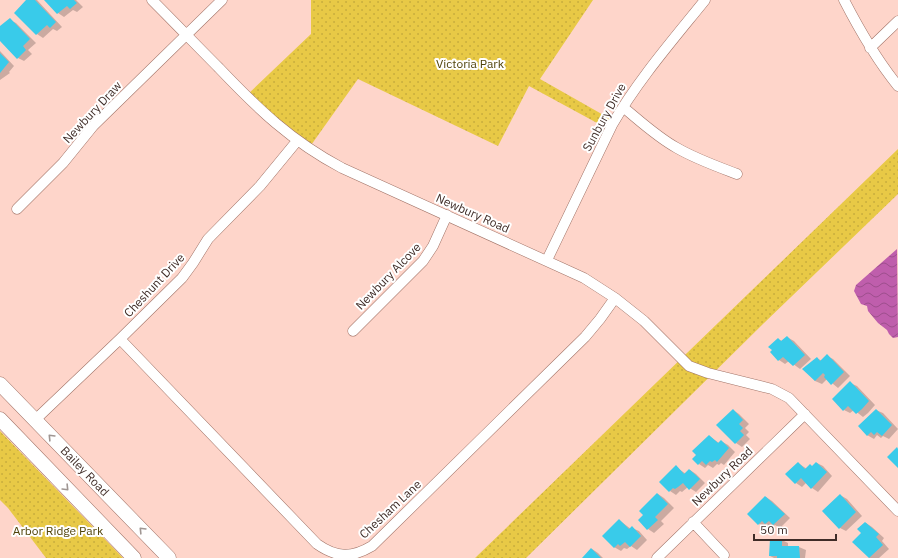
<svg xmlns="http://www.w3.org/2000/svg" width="898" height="558" viewBox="0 0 898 558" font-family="'IBM Plex Sans',sans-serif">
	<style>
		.grass { fill: url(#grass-dots) }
		.water { fill: url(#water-waves) }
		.shadow { fill: #0003 }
		.building { fill: #39cbea }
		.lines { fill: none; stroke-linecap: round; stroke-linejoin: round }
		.minor-casing { stroke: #a17367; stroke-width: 11 }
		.secondary-casing { stroke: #a17367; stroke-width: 15 }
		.minor { stroke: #fff; stroke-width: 10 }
		.secondary { stroke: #fff; stroke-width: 14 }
		.oneway { stroke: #9f9693 }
		.labels { text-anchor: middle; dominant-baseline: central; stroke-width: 4; stroke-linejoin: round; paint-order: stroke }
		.park-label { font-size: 12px; fill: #51440a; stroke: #fff }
		.street-label { font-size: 12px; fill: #3f2c27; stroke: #fff }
	</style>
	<defs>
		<pattern id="grass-dots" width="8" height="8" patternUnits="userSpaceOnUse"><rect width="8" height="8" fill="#e8c946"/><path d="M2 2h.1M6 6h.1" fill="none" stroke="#c8ad3d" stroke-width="1.8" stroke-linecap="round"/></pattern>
		<pattern id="water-waves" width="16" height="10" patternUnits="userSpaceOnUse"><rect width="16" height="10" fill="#bf5eac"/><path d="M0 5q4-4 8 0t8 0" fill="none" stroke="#9d4e8c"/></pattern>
	</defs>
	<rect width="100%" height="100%" fill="#fed5ca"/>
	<path class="grass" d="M311,0H593L540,79L614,121L610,130L529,86L498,146L358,79L309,148L246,96L311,34Z
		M898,149V194L764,323L526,558H475Z
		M0,431L123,558H46L8,508L0,500Z"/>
	<path class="water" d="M897,249L898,337L893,338L889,334L887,330L878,323L868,311L867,306L861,304L854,291L856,285Z"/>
	<path class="shadow" d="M28,0H37L62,27L57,31L53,29L43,38L37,34L16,13Z
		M45,0H76L83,7L77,12L73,10L64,17L58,13Z
		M10,20L16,23L36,43L28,50L32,54L24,61L18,58L0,40V28Z
		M0,51L14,66L9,72L10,73L0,80Z
		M787,337L794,341L811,359L800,369L789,361L785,364L779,360L778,339L782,341Z
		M827,356L833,359L850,376L838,388L827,379L822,384L815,381L804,369L817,358L822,361Z
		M850,383L857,386L875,405L868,413L863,417L854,410L850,413L844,410Z
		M733,410L739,414L749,424L745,428L749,432L746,435L750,439L742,447L736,443L718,425Z
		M876,410L883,413L898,429L889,439L883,436L881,438L877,435L874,439L867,435Z
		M709,436L719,443L721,441L728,445L735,452L724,465L721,463L719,465L717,464L713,468L708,465L705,468L699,464Z
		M798,463L807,469L813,466L817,463L823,466L832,476L818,492L812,488L806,483L802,487L796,483Z
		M676,467L686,474L690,470L696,474L705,483L696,492L688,487L682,492L680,491L676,495L670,491Z
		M658,494L664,498L674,508L661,521L664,524L654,533L648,529L645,515Z
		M840,495L847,499L862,516L846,531L840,528Z
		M766,497L772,501L790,518L780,528L775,525L772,527L768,525L765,528L759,524Z
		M619,520L631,529L632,528L639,531L647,540L637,550L631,546L627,549L624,548L621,551L614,547Z
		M866,523L872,527L884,538L882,541L889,549L879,558H869L862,533Z
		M782,540L788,543V547H799L806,550L805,558H774L770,556Z
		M592,549L598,553L603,558H583Z"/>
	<path class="building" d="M26,0H35L56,22L50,28L47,25L36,35L14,13Z
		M44,0H74L77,3L70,9L67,6L57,14Z
		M10,18L30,39L23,46L26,50L17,59L0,41V26Z
		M0,53L9,62L0,73Z
		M787,336L805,355L793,366L783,357L778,361L770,352L772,350L768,347L778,338L781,341Z
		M827,354L844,372L831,385L824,377L825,375L823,373L815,381L802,369L817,357L820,361Z
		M850,381L869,401L862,409L856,414L848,406L843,411L832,399Z
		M733,409L743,420L739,424L743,428L740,431L744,435L735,444L716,425Z
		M876,409L892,425L882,436L877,432L874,435L871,432L867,436L858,426Z
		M709,435L718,443L721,440L729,448L717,462L715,460L712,462L710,461L706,465L702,461L698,465L692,459L696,455L692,451Z
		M897,447L898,449V468L887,457Z
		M798,462L805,469L810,464L812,466L816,462L827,472L811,489L801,478L795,484L785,474Z
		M676,465L684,474L689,469L700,479L689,490L683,483L678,487L675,489L673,488L669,492L659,482Z
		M657,493L668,504L655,517L658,520L647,530L638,520L643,515L639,511Z
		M840,494L856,512L839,529L822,511Z
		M765,496L785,514L773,525L769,521L765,524L762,521L758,525L747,514Z
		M619,519L629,529L632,526L641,536L630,547L625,542L620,546L618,544L614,548L602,536Z
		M865,522L879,534L876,537L883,545L869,558L852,542L861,533L857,529Z
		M770,539H782V546H799L800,558H777V556H769Z
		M591,548L601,558H582Z"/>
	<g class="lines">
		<g class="minor-casing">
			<path id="minor" d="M152,0C175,23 197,46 219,68C258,109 291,141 342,168L584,278L615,298L644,321L689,366L708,373L772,389L789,398L898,511
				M844,0C860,31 876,59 898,86
				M870,48L898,21
				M623,107C640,121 657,137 677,148C696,159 716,166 737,174
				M17,209L63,163L93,126L222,0
				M547,260L612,125C638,80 672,41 705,0
				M353,331L423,261L433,246L447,215
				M120,339L317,544C337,558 352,558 372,546L585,337L600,319L615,298
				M35,420L120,339L182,278L193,263L208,239L260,186L297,141
				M693,522L724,555
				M657,558L805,414"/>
		</g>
		<g class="secondary-casing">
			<path id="secondary" d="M0,384L169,558
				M0,419L134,558"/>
		</g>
		<use href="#minor" class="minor"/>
		<use href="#secondary" class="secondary"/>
	</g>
	<defs><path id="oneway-chevron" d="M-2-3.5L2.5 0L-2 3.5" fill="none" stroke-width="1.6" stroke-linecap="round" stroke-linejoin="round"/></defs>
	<g class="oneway">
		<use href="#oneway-chevron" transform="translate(51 437) rotate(-134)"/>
		<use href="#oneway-chevron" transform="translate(66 488) rotate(46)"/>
		<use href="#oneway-chevron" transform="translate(142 530) rotate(-134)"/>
	</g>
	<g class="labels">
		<g class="park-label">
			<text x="470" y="63">Victoria Park</text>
			<text x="58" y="530">Arbor Ridge Park</text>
		</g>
		<g class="street-label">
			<text transform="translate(92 112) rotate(-47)">Newbury Draw</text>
			<text transform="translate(604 117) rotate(-61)">Sunbury Drive</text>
			<text transform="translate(473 213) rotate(24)">Newbury Road</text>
			<text transform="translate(388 276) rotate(-46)">Newbury Alcove</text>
			<text transform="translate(154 285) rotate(-47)">Cheshunt Drive</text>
			<text transform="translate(85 471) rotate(46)">Bailey Road</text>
			<text transform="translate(722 476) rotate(-44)">Newbury Road</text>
			<text transform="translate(390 509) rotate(-43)">Chesham Lane</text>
		</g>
	</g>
	<path d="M754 534v6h82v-6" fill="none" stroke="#3f2c27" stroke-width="2"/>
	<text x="760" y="534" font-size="12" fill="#3f2c27" stroke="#ffffff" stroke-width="3" paint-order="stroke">50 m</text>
</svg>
